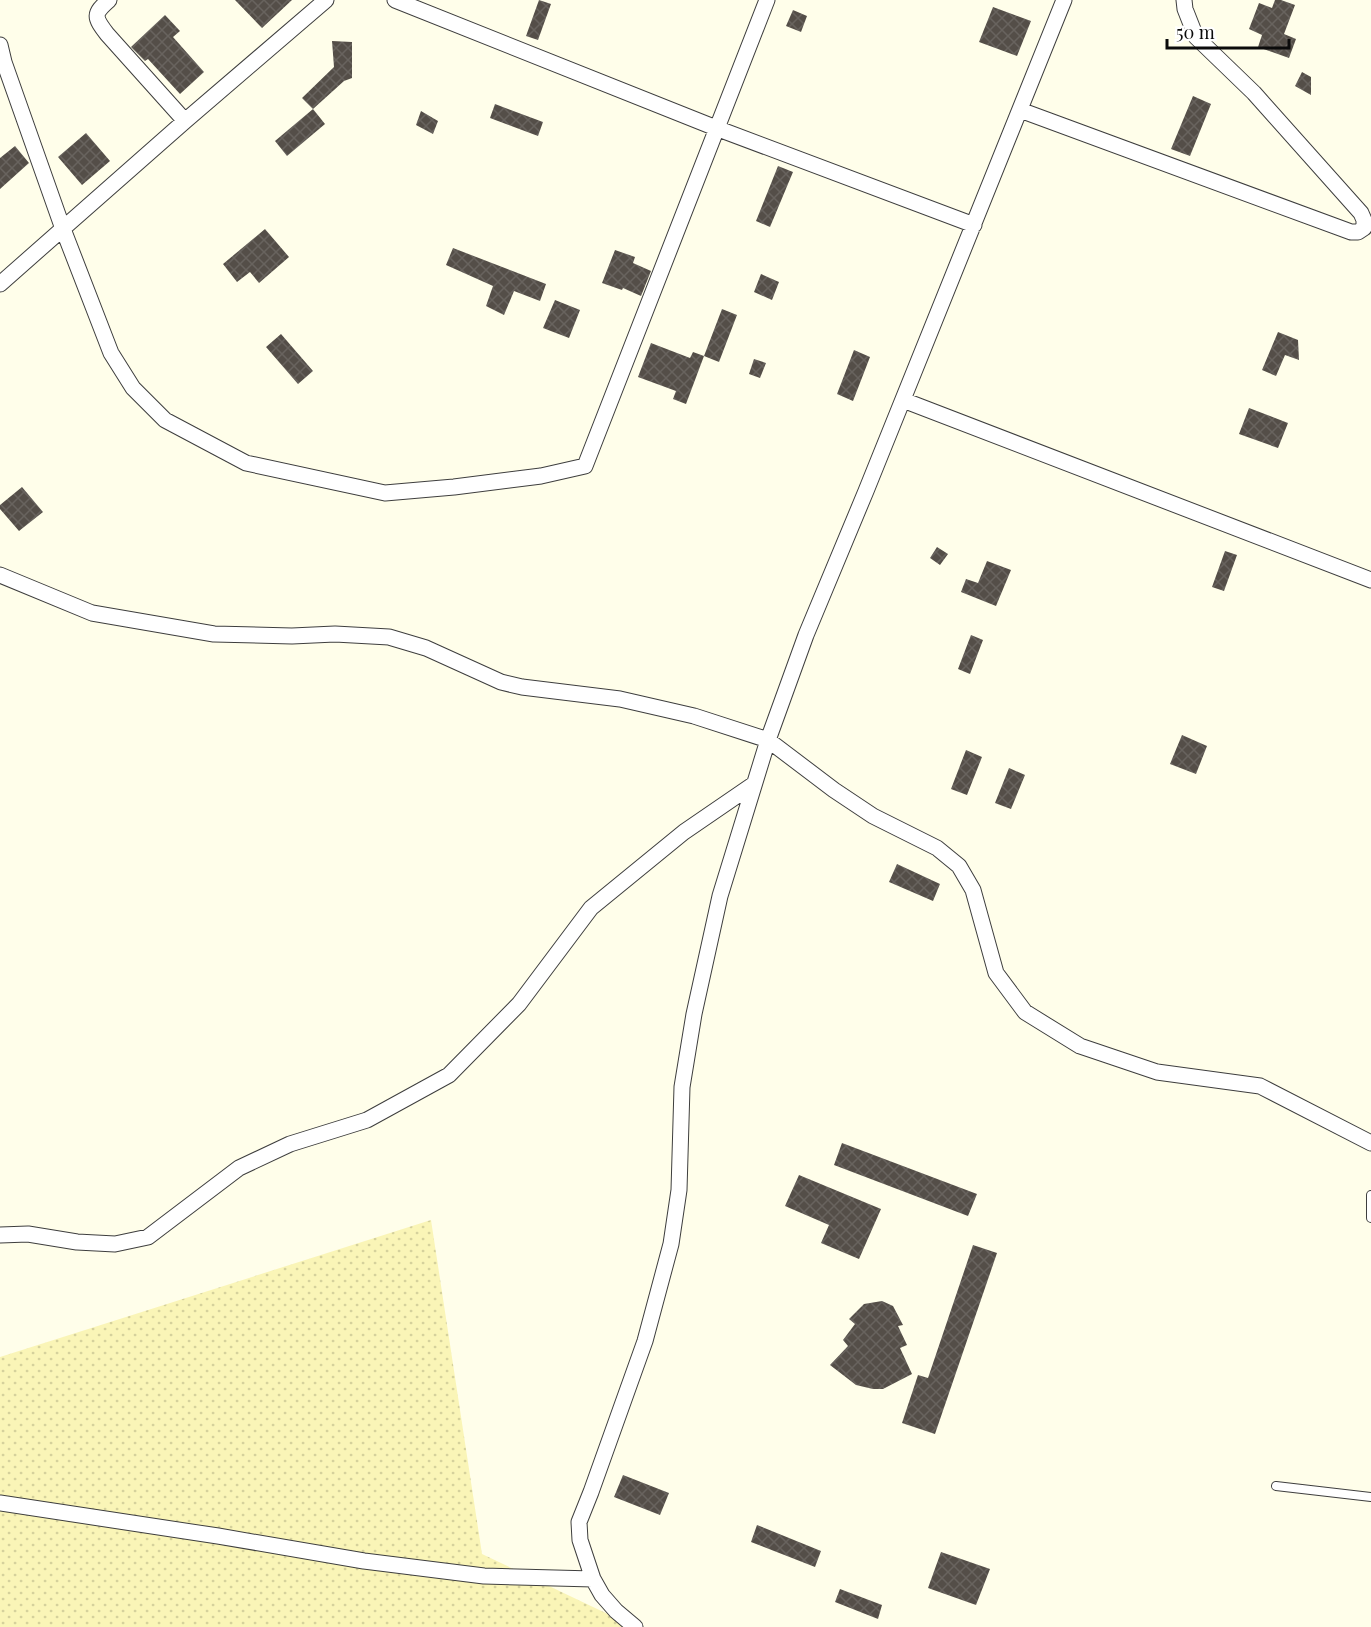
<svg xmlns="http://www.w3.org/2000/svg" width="1371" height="1627" viewBox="0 0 1371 1627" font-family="'Playfair Display',serif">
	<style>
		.sand { fill: url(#sand-dots) }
		.building { fill: url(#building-cross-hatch) }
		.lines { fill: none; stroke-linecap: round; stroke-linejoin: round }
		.service-casing { stroke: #3e3e3e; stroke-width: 10 }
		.minor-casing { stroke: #3e3e3e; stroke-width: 17 }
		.service { stroke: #fff; stroke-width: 8 }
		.minor { stroke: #fff; stroke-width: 15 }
	</style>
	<defs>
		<pattern id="sand-dots" width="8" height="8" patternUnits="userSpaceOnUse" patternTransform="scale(1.5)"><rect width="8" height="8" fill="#faf5b7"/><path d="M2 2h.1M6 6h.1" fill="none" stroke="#d5d19c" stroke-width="1.8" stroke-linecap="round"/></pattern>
		<pattern id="building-cross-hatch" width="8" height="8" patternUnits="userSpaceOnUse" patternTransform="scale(1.5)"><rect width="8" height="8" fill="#544e48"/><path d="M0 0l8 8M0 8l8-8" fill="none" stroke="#68635e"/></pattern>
	</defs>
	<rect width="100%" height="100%" fill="#fffeea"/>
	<path class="sand" d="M431,1220L482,1554L635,1627H0V1357Z"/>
	<path class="building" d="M235,0H292L262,28Z
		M539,0L551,4L538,40L526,36Z
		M1275,0H1281L1295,5L1284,34L1296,39L1289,58L1258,47L1262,35L1249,29L1259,3L1272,8Z
		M993,7L1031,21L1017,56L979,42Z
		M793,10L807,16L801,32L786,26Z
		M165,15L180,31L173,37L204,72L180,94L148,59L145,61L131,47Z
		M332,41L352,42V78L344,81L313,109L302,98L334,67Z
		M1302,72L1311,77V95L1295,86Z
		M1193,96L1211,104L1190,156L1171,149Z
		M495,104L543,122L538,136L490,118Z
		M313,109L325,124L287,156L275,141Z
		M421,111L438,121L433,134L416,125Z
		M86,133L110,161L82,185L58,157Z
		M15,146L29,163L0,189V158Z
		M778,166L793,172L770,227L756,221Z
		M265,229L289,257L259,283L250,272L237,282L223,264Z
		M453,248L546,284L540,301L514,291L504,315L486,306L493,286L446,265Z
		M615,250L635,257L633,263L651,271L641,296L623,288L622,290L602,283Z
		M761,274L779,282L772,300L754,292Z
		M555,300L580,310L569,338L543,328Z
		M722,309L737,315L719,362L704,356Z
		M1278,332L1298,340L1299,360L1285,355L1276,376L1262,370Z
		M281,334L313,371L298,384L266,347Z
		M651,343L690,358L693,352L704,356L686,404L673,399L676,391L638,377Z
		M854,350L870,357L853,401L837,394Z
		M754,359L766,363L760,378L749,374Z
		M1249,408L1288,423L1278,448L1239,434Z
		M22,487L43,512L19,531L0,509V505Z
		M937,547L948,554L940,565L930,558Z
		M1225,551L1237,555L1224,591L1212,587Z
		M987,561L1011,570L996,606L961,592L966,579L978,583Z
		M971,635L983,640L970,674L958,669Z
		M1182,735L1207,746L1196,774L1170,764Z
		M966,750L982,757L967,795L951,789Z
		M1009,768L1025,775L1011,809L995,803Z
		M897,864L940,884L933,901L889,882Z
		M842,1143L977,1194L968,1216L834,1165Z
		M799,1175L881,1209L859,1259L821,1243L829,1225L785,1206Z
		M973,1245L997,1253L935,1434L902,1423L918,1375L928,1378Z
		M882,1301L893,1306L903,1325L898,1326L907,1345L900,1348L912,1374L883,1389H873L856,1385L830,1365L848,1346L843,1340L855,1324L849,1319L864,1304Z
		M623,1475L669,1493L660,1515L614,1497Z
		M757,1525L821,1551L815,1567L751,1542Z
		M941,1552L990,1569L976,1605L928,1588Z
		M840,1589L882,1605L878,1619L835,1602Z"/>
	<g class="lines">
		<g class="service-casing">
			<path id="service" d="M1371,1195V1218
				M1276,1486L1371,1497"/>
		</g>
		<g class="minor-casing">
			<path id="minor" d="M109,0C93,14 94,17 107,34L185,121
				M395,0L716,128L974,225
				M0,45L4,62L63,229L111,353L133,388L165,420L246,463L385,493L454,487L541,476L585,466L767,0
				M1020,110L1351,232H1358L1364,228V220L1361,213L1254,93L1196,37L1185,9L1184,0
				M0,284L185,121L326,0
				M903,400L1371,580
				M0,575L92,613L214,634L292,636L335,634L389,637L426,648L501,682L522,687L620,699L694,716L768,740L834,790L873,816L937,848L959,866L973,890L996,973L1025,1012L1080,1046L1157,1072L1260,1086L1371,1143
				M0,1235L28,1234L77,1242L115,1244L148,1237L239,1168L290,1144L367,1120L449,1075L519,1004L591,908L684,832L754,784
				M0,1503L218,1536L364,1561L484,1576L593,1579
				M635,1627L616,1611L602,1595L593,1579L580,1540L579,1522L591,1492L645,1341L671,1244L679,1190L682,1087L694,1014L720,896L768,740L806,635L866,491L1064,0"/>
		</g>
		<use href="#service" class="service"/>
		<use href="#minor" class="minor"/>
	</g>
	<path d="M1167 39v9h122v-9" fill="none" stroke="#0b0b0b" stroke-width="3"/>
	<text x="1176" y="39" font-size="18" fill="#0b0b0b" stroke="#ffffff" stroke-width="4.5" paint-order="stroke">50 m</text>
</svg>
